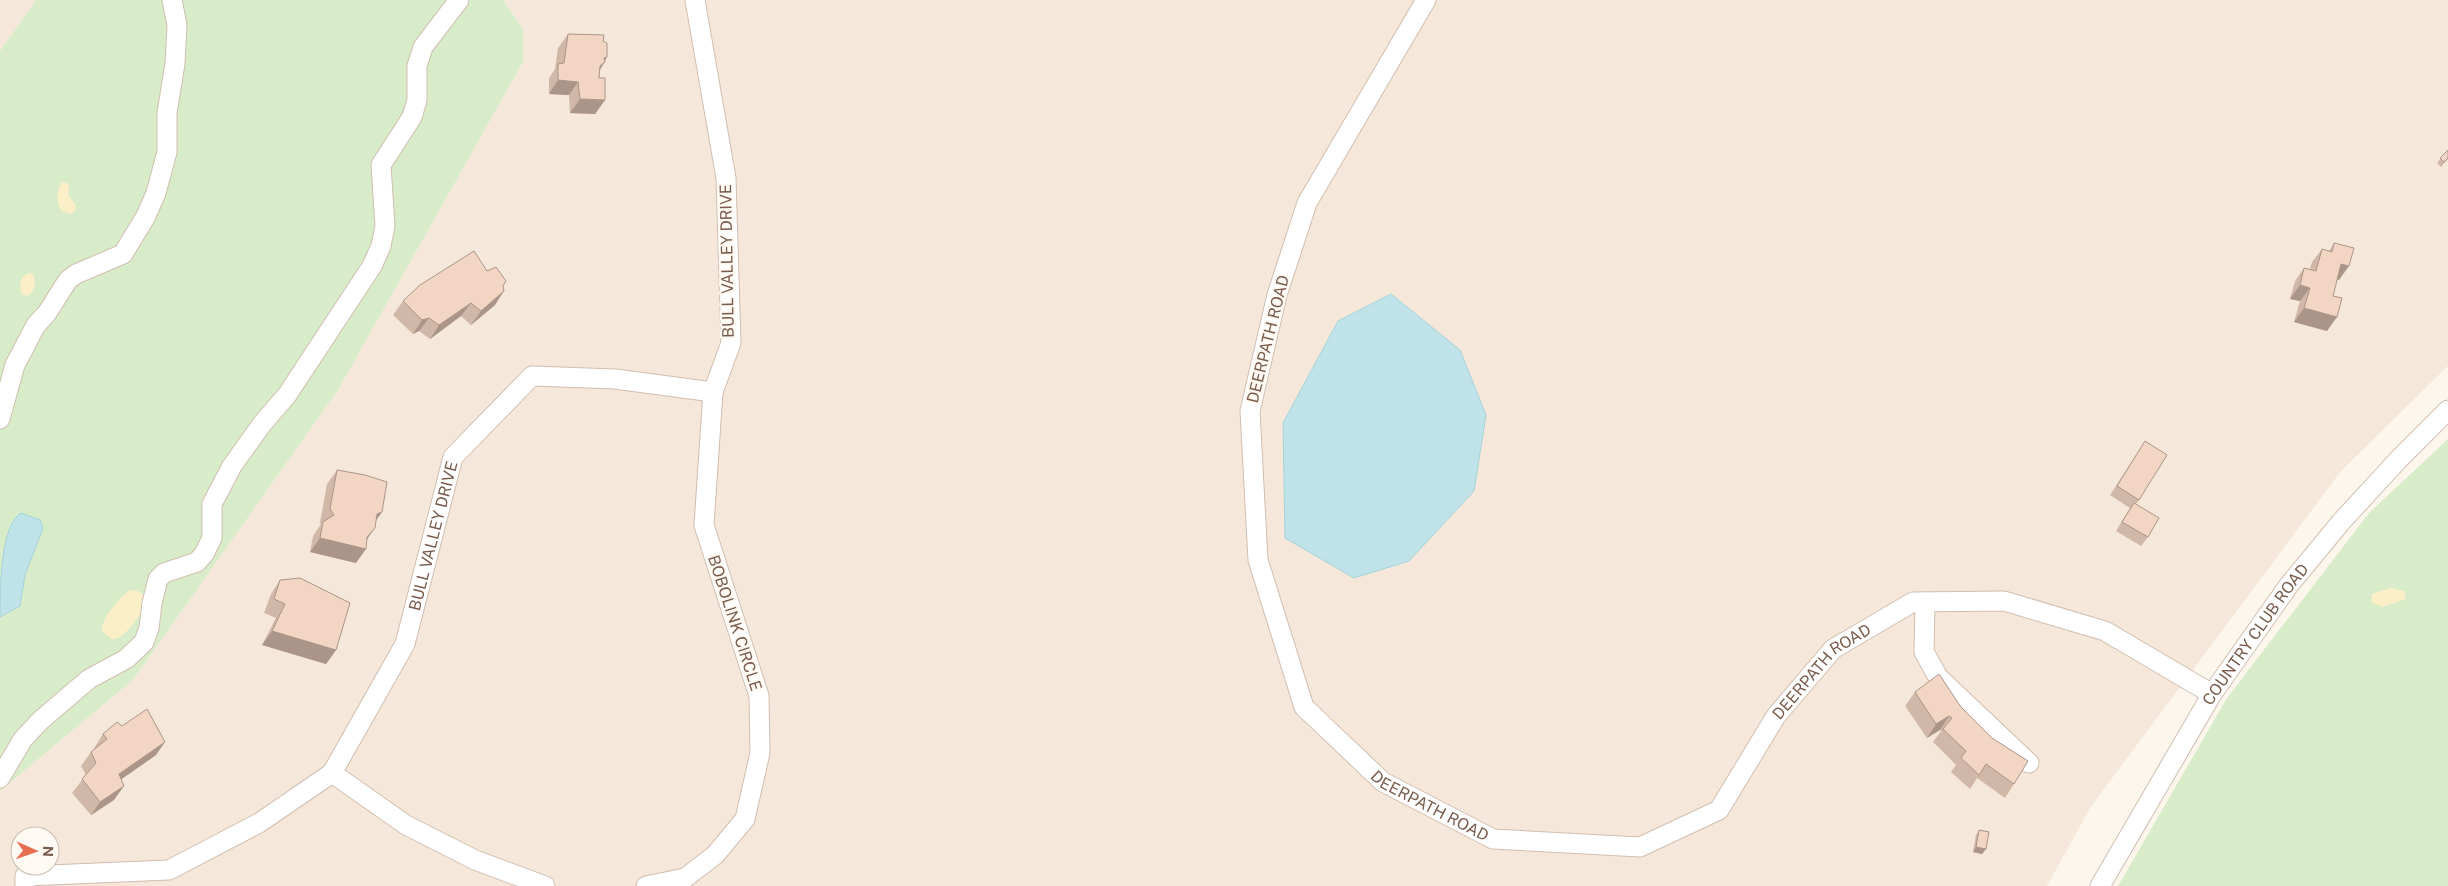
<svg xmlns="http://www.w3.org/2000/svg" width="2448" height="886" viewBox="0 0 2448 886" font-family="'Public Sans',sans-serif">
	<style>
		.residential { fill: #f5e8da; fill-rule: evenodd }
		.green { fill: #d8ecc9 }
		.sand { fill: #fcefc7 }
		.water { fill: #bfe3e8; stroke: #a5d3da }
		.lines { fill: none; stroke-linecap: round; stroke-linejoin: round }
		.minor-casing { stroke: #d1beb0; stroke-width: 21 }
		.minor { stroke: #fff; stroke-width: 19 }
		.wall { fill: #d1b7a8 }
		.shaded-wall { fill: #aa9588 }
		.building { fill: #f3d5c3; stroke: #aa9588 }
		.labels { text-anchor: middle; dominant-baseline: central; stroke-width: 4.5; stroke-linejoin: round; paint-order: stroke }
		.street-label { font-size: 16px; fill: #7a5c4d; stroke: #fffaf3 }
	</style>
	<rect width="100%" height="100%" fill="#fdf6ec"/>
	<path class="residential" d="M0,0H36L0,51Z
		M503,0H2448V366L2341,471L2090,808L2047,886H0V791L133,680L338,390L523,62V29ZM20,836H50V866H20Z"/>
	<path class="green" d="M36,0H503L523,29V62L338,390L133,680L0,791V51Z
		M2448,439V886H2118L2227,698L2369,513Z"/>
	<path class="sand" d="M62,182L69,184L68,195L76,205L75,211L70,214L62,211C56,203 56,191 62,182Z
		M29,273L33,274C37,281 34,293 27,296L22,294C18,286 20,276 29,273Z
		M2391,588L2404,591L2406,599L2382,607L2371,602L2372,594Z
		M131,590L138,591L144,595L146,606C137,617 126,639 112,639L102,631C100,620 121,595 131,590Z"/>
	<path class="water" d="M1391,294L1460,350L1486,415L1474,491L1409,561L1354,578L1285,538L1283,423L1338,321Z
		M21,513L40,520L43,528L25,575L20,606L0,617C0,592 0,525 21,513Z"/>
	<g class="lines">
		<g class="minor-casing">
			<g id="minor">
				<path id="s1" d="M1426,0L1307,203L1277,295L1250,411L1258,560L1304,707L1383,782L1493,839L1640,847L1719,810L1776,716L1833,649L1913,602L2004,601L2105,631L2212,694"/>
				<path d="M0,419L15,365L36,325L47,313L68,280L76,274L123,254L146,216L156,193L167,152V113L175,64L177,25L172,0"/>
				<path d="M1925,602L1924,652L1938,677L2029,763"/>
				<path d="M332,773L406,825L475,860L545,886"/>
				<path d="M0,778L23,739L41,720L89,679L126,659L144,642L149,628L152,603L158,579L164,573L197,562L204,554L212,538V504L232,466L262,424L287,395L372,266L381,246L385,226L381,165L412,117L417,100V66L423,47L459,0"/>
				<path id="s2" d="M25,886V876L169,870L259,823L332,773L405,644L453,457L532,376L615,379L713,392L731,343L726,178L695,0"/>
				<path d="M646,886L685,878L715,855L745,819L760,753L759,696L704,525L713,392"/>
				<path id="s3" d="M2100,886L2212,694L2289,585L2341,522L2398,460L2448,410"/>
			</g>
		</g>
		<use href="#minor" class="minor"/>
	</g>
	<path class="wall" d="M568,34L603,41L607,57L600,70L599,78L605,100L595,114L570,113L569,95L549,94V78L555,69L558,48Z
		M2448,150V159L2441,167L2437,163Z
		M2334,243L2339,280L2337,279L2333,296L2327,331L2294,322L2300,301L2290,299L2295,281L2304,268L2310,269L2312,262L2322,249L2329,251Z
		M487,271L503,286L495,305L471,325L461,316L430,339L419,331L413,334L393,315L403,301Z
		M2145,441L2139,500L2136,504L2148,537L2141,546L2116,531L2130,508L2110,495Z
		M337,470L382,512L376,520L356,563L310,552L313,536L321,524L320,523L327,484Z
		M280,580L336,650L326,664L262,645L276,618L264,613L271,594Z
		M1915,692L1961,707L2014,784L2005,798L1977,778L1970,789L1951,772L1956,765L1933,742L1941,731L1940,730L1927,738L1905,706Z
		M103,734L156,755L121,779L114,800L91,815L72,793L86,775L81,766L91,752L95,749L94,748Z
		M1979,830L1986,849L1982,854L1973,852L1976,835Z"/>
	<path class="shaded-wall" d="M607,57L603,64L605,62L595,76L604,58Z
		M558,80L578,82L569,95L549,94Z
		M580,99L605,100L595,114L570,113Z
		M2341,264L2349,266L2339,280L2332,277Z
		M2300,285L2310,288L2300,301L2290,299Z
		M504,291L495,305L471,325L481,311Z
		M471,303L461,316L430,339L439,325Z
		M2304,308L2337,317L2327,331L2294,322Z
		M429,318L419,331L413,334L422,320Z
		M382,512L372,526L377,514Z
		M375,528L365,542L366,549L356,563L310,552L320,538Z
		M272,631L336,650L326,664L262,645Z
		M1949,716L1940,730L1927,738L1936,724Z
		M165,742L156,755L109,788L119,774Z
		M124,786L114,800L91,815L100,802Z
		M1976,847L1986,849L1982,854L1973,852Z"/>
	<path class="building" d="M568,34L604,35L603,41L607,43V57L604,58L605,62L600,66L599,78H605V100L580,99L578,82L558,80V64L564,63Z
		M2448,150V158L2444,162L2440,158Z
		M2334,243L2354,248L2349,266L2341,264L2333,296L2342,298L2337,317L2304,308L2310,288L2300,285L2304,268L2316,271L2322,249L2332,252Z
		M474,251L487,271L496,267L506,281L503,286L504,291L481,311L471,303L439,325L429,318L422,320L403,301L420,285Z
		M2145,441L2167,455L2139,500L2117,486Z
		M337,470L365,475L387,482L382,512L377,514L375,528L367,537L366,549L320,538L323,522L334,515L330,509Z
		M2134,503L2159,518L2148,537L2122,522Z
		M300,578L350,603L336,650L272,631L285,604L274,599L280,580Z
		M1939,674L1961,707L1992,738L2028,761L2014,784L1986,764L1979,775L1961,758L1966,751L1943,729L1952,718L1949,716L1936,724L1915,692Z
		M147,709L165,742L119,774L124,786L100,802L82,779L96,763L91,752L107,739L103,734L117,722L122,726Z
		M1979,830L1989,832L1986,849L1976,847Z"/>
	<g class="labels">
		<g class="street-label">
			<text transform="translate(727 261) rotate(-91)">BULL VALLEY DRIVE</text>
			<text transform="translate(1268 339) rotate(-76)">DEERPATH ROAD</text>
			<text stroke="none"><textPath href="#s2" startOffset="604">BULL VALLEY DRIVE</textPath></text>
			<text transform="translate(735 623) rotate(72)">BOBOLINK CIRCLE</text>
			<text stroke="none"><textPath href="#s3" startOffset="296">COUNTRY CLUB ROAD</textPath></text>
			<text stroke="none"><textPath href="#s1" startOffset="1396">DEERPATH ROAD</textPath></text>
			<text stroke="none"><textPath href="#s1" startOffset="916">DEERPATH ROAD</textPath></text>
		</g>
	</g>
	<g transform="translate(35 851) rotate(92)"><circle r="24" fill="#fffaf3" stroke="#cabbb1"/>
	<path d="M0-4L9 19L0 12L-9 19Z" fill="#e76f51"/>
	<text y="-8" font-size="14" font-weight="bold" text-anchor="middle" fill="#7a5c4d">N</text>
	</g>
</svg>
